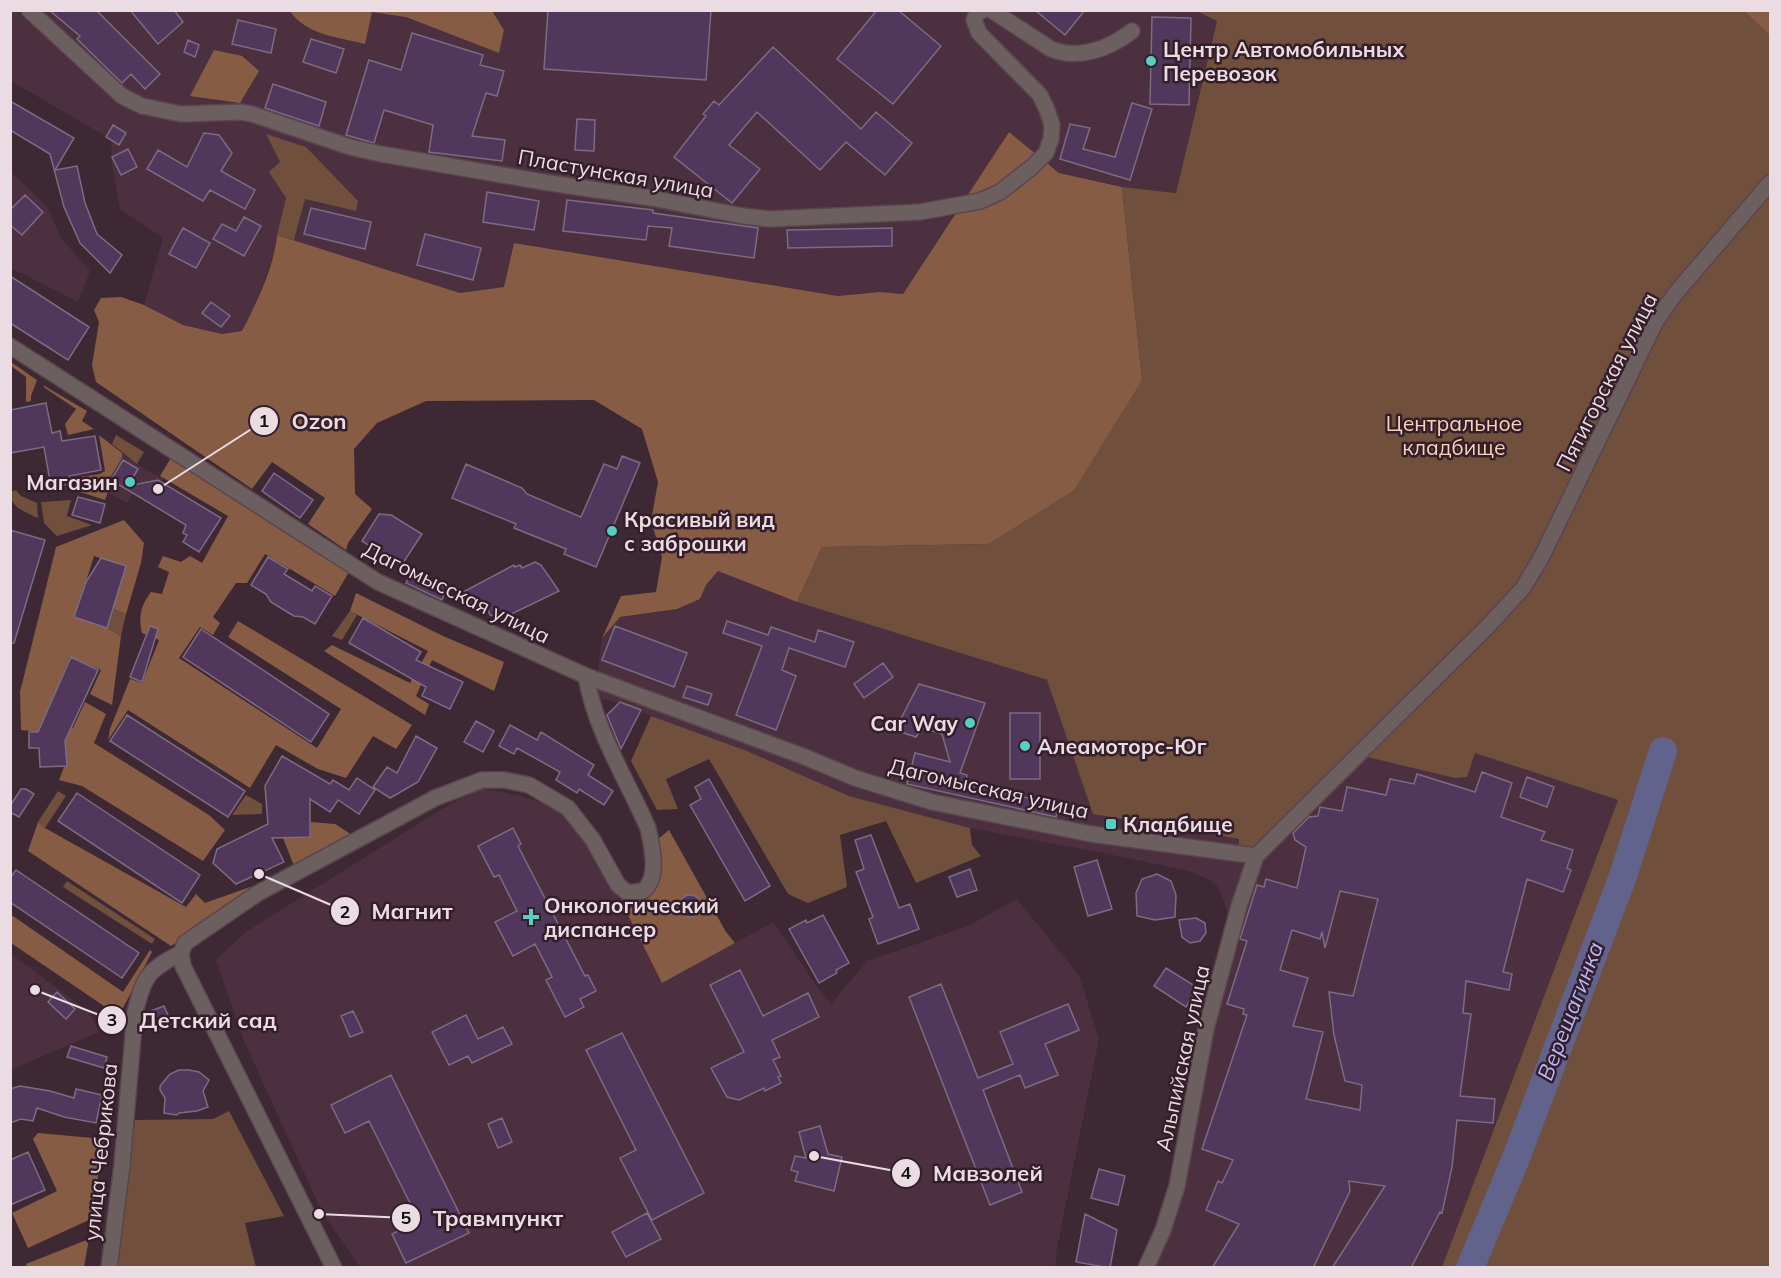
<svg xmlns="http://www.w3.org/2000/svg" width="1781" height="1278" viewBox="0 0 1781 1278" font-family="Mulish,sans-serif">
	<style>
		.built { fill: #4c303f }
		.green { fill: #704f3c }
		.forest { fill: #865c44 }
		.lines { fill: none; stroke-linecap: round; stroke-linejoin: round }
		.river { stroke: #62638d; stroke-width: 28 }
		.building { fill: #50375b; stroke: #7b6c82; stroke-width: 1.5; fill-rule: evenodd }
		.minor-casing { stroke: #5a454f; stroke-width: 18 }
		.minor { stroke: #6c5f5f; stroke-width: 15 }
		.poi-dot { fill: #57cec2; stroke: #331e29; stroke-width: 2 }
		.labels { text-anchor: middle; dominant-baseline: central; stroke-width: 5; stroke-linejoin: round; paint-order: stroke }
		.poi-label { font-size: 21px; font-weight: bold; fill: #ebdce3; stroke: #331e29; text-anchor: start }
		.street-label { font-size: 21px; fill: #ebdce3; stroke: #331e29 }
		.park-label { font-size: 21px; fill: #fcd1b9; stroke: #331e29 }
		.water-label { font-size: 22px; font-style: italic; fill: #b7b9fe; stroke: #331e29 }
		.leader { fill: none; stroke: #ebdce3; stroke-width: 2 }
		.callout-dot { fill: #ebdce3; stroke: #331e29; stroke-width: 2 }
		.mark-label { font-size: 18px; text-anchor: middle; font-weight: bold; fill: #111 }
		.callout-label { font-size: 22px; text-anchor: middle; font-weight: bold; fill: #ebdce3; stroke: #331e29; stroke-width: 5; stroke-linejoin: round; paint-order: stroke }
	</style>
	<rect width="100%" height="100%" fill="#3e2833"/>
	<path class="built" d="M1197,10L1217,21L1176,193L1122,187L1059,173L1009,132L903,294L880,292L838,296L514,243L504,287L460,293L277,235L276,247L257,303L242,331L222,334L183,325L144,305L163,238L120,209L111,158L112,140L11,81V11Z
		M10,171L47,206L61,238L90,271L78,302L11,268Z
		M122,453L151,473L164,478L155,497L136,489L127,503L100,489Z
		M718,571L797,602L1047,680L1093,814L1239,839L1238,861L1363,756L1475,753L1618,800L1442,1267H1144L1168,1217L1231,921L1218,887L1212,881L1189,871L1108,854L970,828L849,796L747,751L604,699L589,702L597,678L602,638L619,617L677,609L700,599L706,585Z
		M482,788L522,796L560,810L588,842L616,892L631,905L627,913L662,982L774,922L815,984L831,1004L867,961L968,926L1017,899L1079,975L1099,1039L1057,1248L1055,1267H360L322,1212L244,1041L216,960L244,933L450,804Z
		M11,954L89,1012L99,1032L11,1070Z"/>
	<path class="green" d="M1197,11H1744L1770,36V1267H1442L1618,800L1475,753L1467,777L1455,778L1363,756L1238,862L1239,839L1093,814L1047,680L797,602L822,547L988,544L1142,380L1122,187L1176,193L1217,21Z
		M266,134L306,147L358,201L356,211L305,199L294,240L277,235L286,198L269,172L280,162Z
		M116,435L144,452L137,464L112,444Z
		M16,490L21,496L37,503L38,518C25,512 10,508 11,492Z
		M71,500L67,516L92,525L57,536L44,523L41,502Z
		M113,609L126,614L121,636L107,628Z
		M350,611L357,615L342,640L332,636Z
		M651,716L747,751L849,796L970,828L972,845L981,856L916,883L886,821L840,835L847,887L808,903L788,894L709,759L666,779L678,809L657,810L631,761Z
		M58,791L66,796L45,828L38,822Z
		M246,795L262,804V814L232,815Z
		M67,881L155,939L152,944L63,887Z
		M229,1111L284,1216L245,1223L256,1267L117,1268L135,1120L213,1119Z"/>
	<path class="forest" d="M290,11H492L504,30L499,53L406,17L372,12L365,44C338,37 306,35 290,11Z
		M1744,11H1770V36Z
		M214,50L242,56L259,71L240,103L190,96Z
		M1009,132L1059,173L1122,187L1142,380L1074,490L988,544L822,547L797,602L718,571L706,585L700,599L677,609L620,617L602,638L621,596L656,592L662,557L651,521L658,482L642,429L594,400L426,401L377,423L354,449L355,494L372,509L348,543L346,550L308,524L325,498L272,462L252,489L96,382L92,365L99,322L94,310L101,298L121,297L144,305L183,325L222,334L242,331C257,302 274,267 277,235L460,293L504,287L514,243L838,296L880,292L903,294Z
		M11,362L37,380L31,396V401L26,402V377L11,366Z
		M43,385L87,411L82,421L94,429L68,435L65,424L76,409L45,388Z
		M99,435L122,453V458L108,481L111,483L105,500L77,491L80,477L100,474L105,471Z
		M172,456L350,570L335,596L265,554L247,583H236L213,617L220,623L213,635L200,627L179,658L317,748L341,709L228,637L238,621L412,725L396,749L373,736L346,778L318,769L276,745L250,788L128,710L108,740L110,729L130,679L142,683L159,640L142,633C138,617 141,605 151,592L162,594L169,572L158,567L163,556L181,562L190,556L202,563L228,516L160,476Z
		M124,520L144,543L141,563L126,614L113,609L126,566L94,556L75,617L107,628L121,636L112,705L90,694L101,670L70,657L45,716L73,728L85,702L106,714L94,743L209,815L225,830L203,861L82,786L59,780L66,762L47,733L21,730L20,692L56,547Z
		M356,593L443,636L504,662L494,691L432,660L416,696L429,704L425,715L324,651L332,645L410,683L428,651L350,611Z
		M38,822L45,828L186,907L196,894L205,903L250,887L254,892L171,946L28,851Z
		M311,822L335,824L363,842L298,876L283,838H310Z
		M669,830L726,932L735,943L662,983L627,913C633,902 643,899 652,890C666,876 660,857 658,839Z
		M10,914L123,992L150,950L152,952L123,1008L104,1006L11,943Z
		M38,1133L104,1139L91,1219L28,1248L12,1213L57,1191L33,1139Z
		M89,1239L84,1267H27L26,1264Z"/>
	<g class="lines">
		<path class="river" d="M1470,1268L1514,1163L1623,876L1663,751"/>
	</g>
	<path class="building" d="M49,10H96L160,74L145,89L131,74L122,83L77,39L80,36Z
		M130,10H174L183,22L158,44Z
		M548,10H711L706,80L544,69Z
		M877,10H898L941,46L893,104L837,59Z
		M1035,10H1085L1065,35Z
		M1152,17L1191,18L1189,105L1150,104Z
		M238,20L276,29L271,53L232,44Z
		M412,33L483,55L480,65L504,71L497,96L486,93L472,136L505,140L502,161L429,152L433,125L384,110L374,143L346,135L369,60L401,70Z
		M311,39L344,49L336,73L303,62Z
		M188,40L199,45L195,57L184,52Z
		M773,47L861,129L876,112L912,143L885,175L846,142L820,170L757,112L729,145L760,169L732,203L674,157L706,116L703,114L714,101L719,105Z
		M273,84L326,102L319,126L265,108Z
		M10,101L74,138L55,170L77,166L85,203L97,234L122,255L110,273L80,243L64,207L50,154L10,130Z
		M1132,103L1152,109L1130,180L1060,159L1070,124L1090,128L1083,149L1115,157Z
		M577,119L595,120L594,151L575,150Z
		M113,125L126,133L119,145L106,137Z
		M204,133L219,135L232,153L221,171L255,190L245,209L210,190L203,201L147,169L158,150L187,167Z
		M128,149L137,167L121,175L112,157Z
		M487,192L539,201L534,230L483,222Z
		M25,195L43,212L22,235L10,225V210Z
		M567,200L653,210V213L758,228L754,258L669,246L672,228L648,226L646,240L563,231Z
		M311,208L371,222L365,249L304,234Z
		M244,217L261,226L244,256L213,239L222,224L236,231Z
		M183,228L210,243L196,268L169,254Z
		M892,228V246L788,248L787,230Z
		M425,234L481,248L473,280L417,265Z
		M10,276L89,327L68,360L10,323Z
		M211,302L230,316L221,327L202,313Z
		M46,403L52,433L60,431L62,441L95,436L101,470L69,476L70,484L51,487L44,447L10,453V410Z
		M622,456L640,463L596,567L564,554L566,549L514,528L516,524L452,498L466,464L522,488L527,494L581,517L604,464L617,469Z
		M123,460L138,469L128,486L158,480L221,518L199,552L183,542L187,535L183,533L186,525L111,480Z
		M274,473L313,500L300,518L262,491Z
		M78,497L105,504L100,523L72,515Z
		M379,514L391,515L422,534L401,566L362,541Z
		M10,530L45,540L14,643H10Z
		M268,557L288,569L284,574L312,591L315,586L332,596L315,624L303,617L294,616L284,610L271,602L266,594L251,585Z
		M101,558L126,566L107,628L74,617L86,582Z
		M535,562L541,565L559,591L503,618L490,615L486,606L482,607L479,601L469,606L463,592L514,565L515,567L520,565L522,568Z
		M412,572L447,588L442,600L406,583Z
		M363,618L421,652L416,660L463,682L450,709L422,696L426,687L349,643Z
		M727,621L768,635L771,627L815,642L818,630L854,642L845,667L789,648L782,670L796,676L776,730L736,715L762,646L723,633Z
		M150,626L158,629L142,682L130,677Z
		M615,626L687,653L674,687L602,660Z
		M201,629L329,714L311,742L183,657Z
		M71,657L98,670L65,741L67,766L40,767L39,748H29V732H38Z
		M883,663L893,677L864,698L854,684Z
		M919,684L985,703L960,773L967,775L966,784L1059,805L1056,817L907,784L915,753L950,762L942,734L922,728L916,737L895,730Z
		M687,686L712,694L708,705L683,697Z
		M620,702L641,710L621,749L607,715Z
		M1010,713H1040V779H1010Z
		M127,715L245,791L228,817L110,741Z
		M476,721L494,731L483,752L464,742Z
		M510,725L537,740L541,732L594,765L588,775L613,791L604,805L579,789L577,793L556,780L560,772L517,748L514,754L499,746Z
		M416,736L437,748L418,782L390,798L373,787L387,767L397,773Z
		M282,756L330,784L333,780L349,790L357,778L375,790L359,814L338,800L330,812L310,799V837L272,838L284,862L236,884L213,863L217,849L268,824L265,786Z
		M1482,772L1512,783L1501,817L1545,832L1541,840L1573,850L1567,868L1571,870L1563,892L1527,879L1503,972L1512,974L1509,990L1466,981L1463,1013L1471,1014L1460,1096L1495,1099L1493,1123L1457,1120L1452,1167L1442,1213L1440,1212L1411,1268H1332L1385,1186L1349,1181L1350,1191L1313,1268H1212L1239,1224L1206,1210L1218,1181L1222,1183L1233,1160L1202,1149L1247,1015L1243,1014L1244,1009L1227,1004L1247,941L1240,939L1257,885L1264,887L1266,879L1297,888L1306,847L1295,840L1293,833L1309,817L1318,816L1320,807L1342,811L1347,787L1386,795L1390,779L1414,784L1417,774L1475,792ZM1340,891L1378,899L1353,996L1329,992L1334,1035L1345,1081L1362,1085L1360,1110L1306,1099L1323,1032L1293,1026L1308,978L1280,970L1292,930L1320,939L1322,932L1325,948Z
		M1527,777L1554,787L1547,807L1520,797Z
		M709,779L770,886L745,901L690,805L701,799L695,787Z
		M21,789H26L34,794L19,817L10,812V806Z
		M77,793L200,875L182,903L58,821Z
		M513,828L521,844L518,846L585,976L588,975L596,991L580,999L584,1007L565,1017L546,980L552,977L535,944L513,956L495,922L517,911L499,875L494,877L478,846Z
		M871,835L899,908L910,904L919,929L878,944L869,919L873,917L856,872L864,869L855,840Z
		M1097,860L1112,909L1088,916L1074,867Z
		M970,869L977,890L957,897L949,877Z
		M16,870L139,953L122,978L10,902V878Z
		M1157,874L1171,881L1176,895L1175,917L1155,920L1137,916L1136,893L1142,879Z
		M679 906a11 11 0 1 1 22 0a11 11 0 1 1-22 0Z
		M823,915L849,963L836,970L837,973L819,983L789,929L806,920L807,923Z
		M1196,918L1205,923L1206,933L1200,941L1190,943L1182,937L1179,920Z
		M1166,968L1198,988L1186,1007L1154,986Z
		M740,970L763,1016L808,993L819,1017L772,1040L780,1057L773,1060L781,1076L778,1077L781,1083L765,1091L764,1088L739,1100L727,1097L711,1068L744,1052L710,985Z
		M941,984L978,1078L1013,1064L1000,1032L1068,1004L1079,1030L1045,1044L1058,1075L1025,1088L1020,1075L983,1090L1022,1192L990,1205L909,997Z
		M57,992L75,1009L66,1019L48,1002Z
		M164,1006L172,1024L158,1030L151,1011Z
		M353,1011L363,1032L350,1037L341,1016Z
		M466,1015L478,1039L503,1027L512,1044L472,1063L468,1056L449,1065L432,1032Z
		M622,1033L704,1193L652,1220L620,1158L636,1150L586,1050Z
		M71,1046L107,1057L104,1068L67,1057Z
		M179,1070H189L199,1072L209,1080L203,1091L208,1107L197,1111L179,1113L177,1115L164,1113L165,1098L160,1090V1086L170,1074Z
		M391,1075L469,1233L406,1263L392,1234L419,1221L369,1121L345,1133L331,1105Z
		M20,1086L50,1091L74,1098L76,1089L102,1095L96,1123L64,1117L37,1108L33,1121L21,1119L10,1123V1089Z
		M502,1118L512,1142L498,1148L488,1124Z
		M820,1126L828,1154L842,1157L834,1191L795,1181L798,1172L791,1170L795,1156L806,1158L799,1132Z
		M28,1152L45,1190L10,1205V1160Z
		M1099,1169L1125,1176L1118,1205L1091,1198Z
		M647,1213L661,1239L626,1257L612,1232Z
		M1085,1214L1117,1230L1110,1268L1076,1262Z"/>
	<g class="lines">
		<g class="minor-casing">
			<path id="minor" d="M29,10L122,96L142,106L181,114L241,112L252,114L350,147L381,154L543,182L651,198L743,216L770,219L920,212L980,201L1000,192L1032,167L1046,153L1051,139L1052,125L1047,110L1040,95L979,33L974,20L977,13L983,10
				M991,10L1051,49C1079,60 1109,49 1132,31
				M10,346L378,582L586,676L805,757L855,778L932,802L1091,834L1256,856
				M109,1268L122,1165L135,1012C144,976 148,970 181,953
				M334,1268L183,966L181,953L185,943L258,893L435,798L482,780H504L529,785L568,808L593,840L618,885L628,893L643,891C660,877 652,847 648,828C626,778 595,730 586,676
				M1146,1268L1163,1230L1177,1186L1206,1029L1239,906L1256,856L1489,625L1523,588L1541,558L1656,321L1675,294L1770,183"/>
		</g>
		<use href="#minor" class="minor"/>
	</g>
	<g class="poi-dot">
		<circle cx="1151" cy="61" r="6"/>
		<circle cx="130" cy="482" r="6"/>
		<circle cx="612" cy="531" r="6"/>
		<circle cx="970" cy="723" r="6"/>
		<circle cx="1025" cy="746" r="6"/>
		<rect x="1105" y="818" width="12" height="12" rx="3"/>
		<path d="M528 908h6v6h6v6h-6v6h-6v-6h-6v-6h6z"/>
	</g>
	<g class="labels">
		<g class="poi-label">
			<text x="1163" y="49">Центр Автомобильных<tspan x="1163" dy="24">Перевозок</tspan></text>
			<text x="118" y="482" text-anchor="end">Магазин</text>
			<text x="624" y="519">Красивый вид<tspan x="624" dy="24">с заброшки</tspan></text>
			<text x="958" y="723" text-anchor="end">Car Way</text>
			<text x="1037" y="746">Алеамоторс-Юг</text>
			<text x="1123" y="824">Кладбище</text>
			<text x="544" y="905">Онкологический<tspan x="544" dy="24">диспансер</tspan></text>
		</g>
		<g class="street-label">
			<text transform="translate(616 173) rotate(10)">Пластунская улица</text>
			<text transform="translate(1606 382) rotate(-63)">Пятигорская улица</text>
			<text transform="translate(457 592) rotate(26)">Дагомысская улица</text>
			<text transform="translate(989 788) rotate(13)">Дагомысская улица</text>
			<text transform="translate(1182 1058) rotate(-78)">Альпийская улица</text>
			<text transform="translate(100 1152) rotate(-84)">улица Чебрикова</text>
		</g>
		<g class="park-label">
			<text x="1454" y="423">Центральное<tspan x="1454" dy="24">кладбище</tspan></text>
		</g>
		<g class="water-label">
			<text transform="translate(1570 1011) rotate(-69)">Верещагинка</text>
		</g>
	</g>
	<path class="leader" d="M158 489L264 421M259 874L345 911M35 990L112 1020M814 1156L906 1173M319 1214L406 1218"/>
	<g class="callout-dot">
		<circle cx="158" cy="489" r="6"/>
		<circle cx="259" cy="874" r="6"/>
		<circle cx="35" cy="990" r="6"/>
		<circle cx="814" cy="1156" r="6"/>
		<circle cx="319" cy="1214" r="6"/>
		<circle cx="264" cy="421" r="15"/>
		<circle cx="345" cy="911" r="15"/>
		<circle cx="112" cy="1020" r="15"/>
		<circle cx="906" cy="1173" r="15"/>
		<circle cx="406" cy="1218" r="15"/>
	</g>
	<g class="mark-label">
		<text x="264" y="427">1</text>
		<text x="345" y="918">2</text>
		<text x="112" y="1026">3</text>
		<text x="906" y="1179">4</text>
		<text x="406" y="1224">5</text>
	</g>
	<g class="callout-label">
		<text x="319" y="429">Ozon</text>
		<text x="412" y="919">Магнит</text>
		<text x="208" y="1028">Детский сад</text>
		<text x="988" y="1181">Мавзолей</text>
		<text x="498" y="1226">Травмпункт</text>
	</g>
	<rect width="1781" height="1278" fill="none" stroke="#ebdce3" stroke-width="24"/>
</svg>
